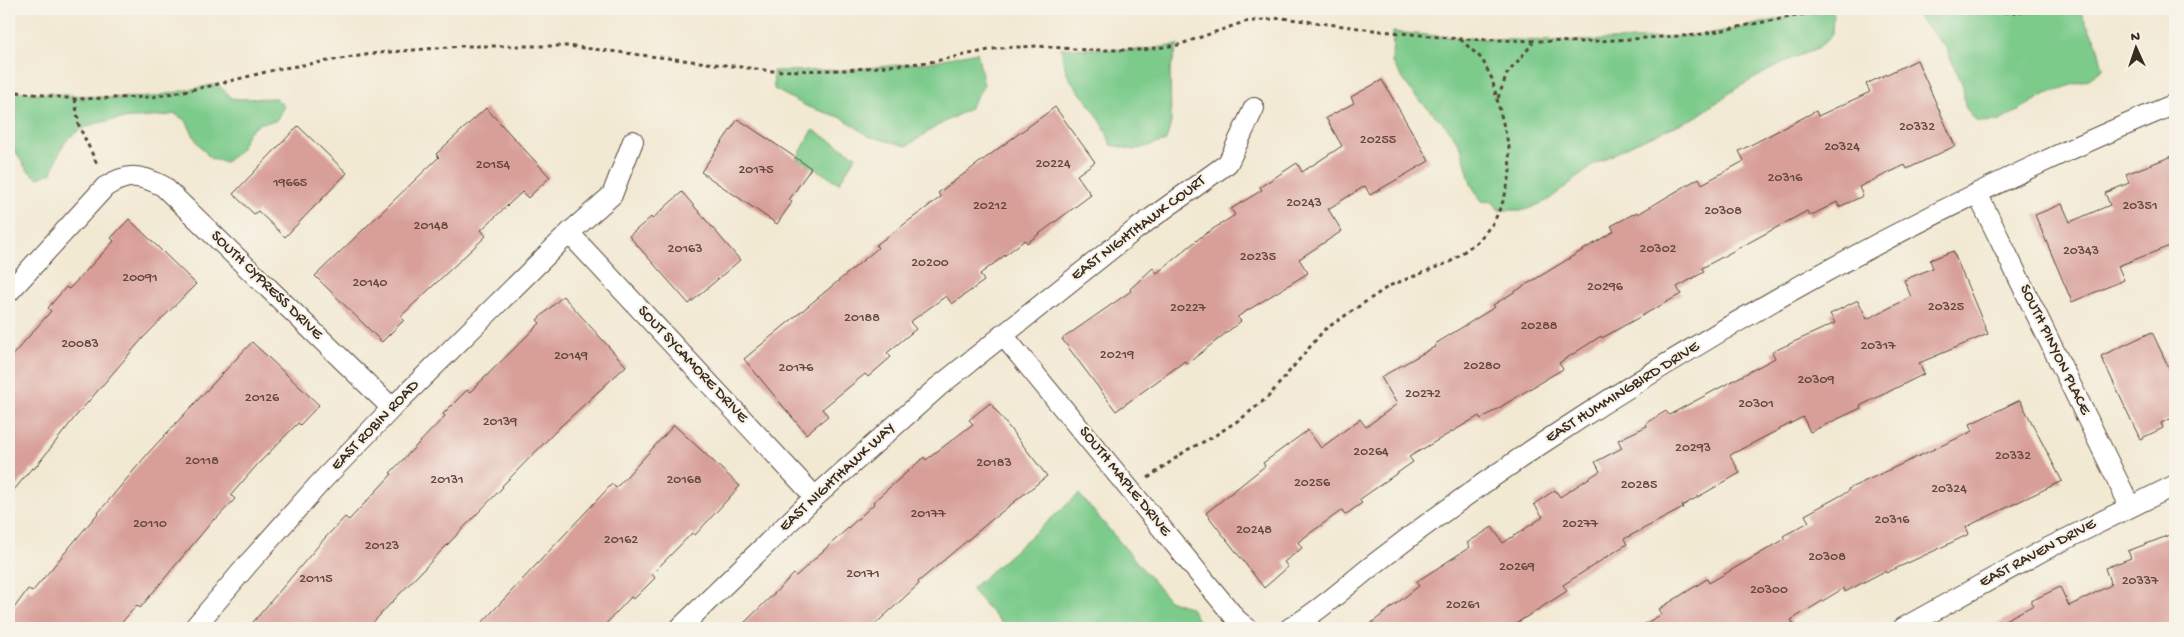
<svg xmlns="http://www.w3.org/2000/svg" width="2184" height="637" viewBox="0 0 2184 637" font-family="'Gochi Hand',sans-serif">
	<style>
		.green { fill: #7ccb8b; stroke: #5c7a54 }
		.building { fill: #d89f99 }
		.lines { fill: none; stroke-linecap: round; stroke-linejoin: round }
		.street-casing { stroke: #564739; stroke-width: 22 }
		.path { stroke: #564739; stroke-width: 3; stroke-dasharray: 4 4; stroke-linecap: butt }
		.street { stroke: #fff; stroke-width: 20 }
		.labels { text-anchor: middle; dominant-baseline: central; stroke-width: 4.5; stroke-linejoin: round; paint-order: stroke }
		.number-label { font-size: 14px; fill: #62473d }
		.street-label { font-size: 16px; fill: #3b2a1e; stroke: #f7f3e8 }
	</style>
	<rect width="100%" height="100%" fill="#f7f3e8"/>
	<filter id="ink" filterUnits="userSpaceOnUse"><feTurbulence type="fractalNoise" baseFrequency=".02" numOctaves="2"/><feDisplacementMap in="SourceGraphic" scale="10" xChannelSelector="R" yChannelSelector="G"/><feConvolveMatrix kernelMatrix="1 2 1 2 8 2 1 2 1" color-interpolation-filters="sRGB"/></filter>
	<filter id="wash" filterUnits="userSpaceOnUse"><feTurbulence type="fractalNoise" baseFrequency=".0096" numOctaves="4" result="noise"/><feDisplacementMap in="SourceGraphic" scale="20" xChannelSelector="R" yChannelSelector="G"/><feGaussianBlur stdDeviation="1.12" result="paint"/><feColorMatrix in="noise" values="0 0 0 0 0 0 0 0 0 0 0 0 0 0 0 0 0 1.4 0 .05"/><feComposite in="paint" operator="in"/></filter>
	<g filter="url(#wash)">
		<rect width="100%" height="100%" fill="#f2e9d3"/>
		<path class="green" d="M1833,9L1832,35L1818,48L1786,61L1737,88L1696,117L1635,143L1595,164L1547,201L1525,210H1499L1493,202L1481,201L1471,184L1461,147L1447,127L1414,95L1392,63L1393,32C1494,42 1594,44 1695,35C1742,31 1787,14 1833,9Z
			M1928,9L1976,13L2033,12L2079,9L2097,44L2103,69L2089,79L2046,94L2000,121L1977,122L1965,107L1963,86L1946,48L1917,16Z
			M1178,45L1170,70L1171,122L1166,141L1134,150L1111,145C1108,137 1105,127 1100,120C1083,91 1064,84 1061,48L1142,50Z
			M977,52L984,85L969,109L937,126L907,146L868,136L843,118L808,107L774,89L773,71L846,70L930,62Z
			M217,84L233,99L276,98L284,106L276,121L261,123L248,132L240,150L226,162L211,159L197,142L186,121L175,114C141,121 97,113 69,138C60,147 56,162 52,173L38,178L27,170L9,142V91L113,98L152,97Z
			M813,130L856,156L839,183L797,158Z
			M1079,494L1169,600L1191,608L1202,628H1006L971,589Z"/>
		<g id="blocks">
			<path class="building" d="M1917,60L1955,146L1907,169L1905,165L1859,187L1863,196L1839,207L1837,202L1810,216L1807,211L1702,268L1704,272L1677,287L1681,294L1602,338L1601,336L1559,363L1563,369L1541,382L1481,419L1479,416L1409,457L1413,462L1359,500L1362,503L1345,515L1342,510L1298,542L1302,548L1284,562L1288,567L1264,588L1206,513L1265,466L1263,463L1308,430L1321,448L1360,419L1366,427L1397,404L1381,377L1436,346L1435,344L1495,307L1493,305L1614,231L1611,226L1637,212L1638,214L1699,178L1702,184L1744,161L1739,151L1816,111L1818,116L1870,92L1866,84Z
				M1382,80L1429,161L1370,195L1365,186L1328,209L1342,231L1299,259L1308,273L1237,317L1241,321L1187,364L1185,361L1116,411L1062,339L1131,291L1130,289L1153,268L1157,273L1202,236L1235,215L1231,209L1262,190L1260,187L1297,163L1302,172L1342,146L1326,118L1354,103L1351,97Z
				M1055,107L1095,162L1077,175L1091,195L1027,243L1025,240L980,274L984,281L952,304L946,296L910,322L916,329L887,353L891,357L868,377L865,374L822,409L828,416L806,434L744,359L878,248L876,245L941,197L938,193Z
				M486,108L550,177L528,198L522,192L481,230L486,236L400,317L404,320L382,342L315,276L439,157L436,154Z
				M738,119L811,168L789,200L792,202L777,224L701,172Z
				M298,126L347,173L285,237L258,211L254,214L233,194Z
				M2175,155V244L2118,266L2124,280L2072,302L2035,215L2062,204L2070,222L2110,205L2105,193L2129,183L2126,174Z
				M682,192L740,260L689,304L629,236L651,217L652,219Z
				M129,219L196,284L143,338L76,416L34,469L32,468L9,496V359L51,311L48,308L66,287L69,289L114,241L111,238Z
				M1953,251L1988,334L1919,363L1924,374L1860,406L1861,408L1810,432L1803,417L1730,455L1740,473L1682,506L1683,508L1624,539L1627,544L1563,585L1567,591L1509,628H1365L1419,586L1416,582L1470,547L1467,543L1492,527L1503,543L1543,517L1534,504L1555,490L1560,497L1600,471L1595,462L1622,448L1618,440L1647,426L1646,423L1666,411L1669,415L1775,358L1772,352L1835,323L1830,314L1858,300L1867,319L1911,297L1904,280L1933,268L1930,260Z
				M563,296L626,366L562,425L502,486L503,487L392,602L368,628H248L324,539L345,517L349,520L392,474L390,473L445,416L443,414L467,390L470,392L540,323L537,320Z
				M2152,332L2175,381V417L2161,423L2163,428L2140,439L2101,356Z
				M252,342L319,405L300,425L298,423L257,465L231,495L235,499L215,520L214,519L140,608L137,605L117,628H9V615L28,589L32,592L150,451Z
				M2020,400L2062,481L1966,527L1969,534L1936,550L1886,573L1885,571L1845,592L1844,588L1791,620L1796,628H1638L1662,614L1659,609L1707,579L1709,583L1785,539L1783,536L1809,522L1805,515L1849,491L1848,489L1973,431L1970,424Z
				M990,403L1047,476L989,522L918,582L919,584L871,628H739L794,574L796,576L874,504L873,502L924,457L926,460L973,424L969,420Z
				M674,425L740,486L695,535L692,533L652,574L655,578L634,599L631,597L602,628H477L612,484L616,488Z
				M2175,533V628H1989L2034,605L2031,601L2060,587L2069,606L2111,585L2105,568L2131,558L2128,551Z"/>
		</g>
	</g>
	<g filter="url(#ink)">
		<use href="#blocks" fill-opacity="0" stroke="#564739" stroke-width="1"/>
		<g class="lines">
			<g class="street-casing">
				<path id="street" d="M1977,193L2130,506
					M569,233L815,497
					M9,292L105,187C127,173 139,174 163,186L392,408
					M1002,334L1237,620L1247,628
					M194,628L248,564L319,484L392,408L569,233L612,195L633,141
					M680,628L815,497L938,387L1135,230L1228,163L1254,108
					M1290,628C1320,611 1346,586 1373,565C1427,523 1484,482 1541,444C1741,311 1953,196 2175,104
					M1903,628L2042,551L2175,485"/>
			</g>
			<path class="path" d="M1940,9C1980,13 2020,14 2060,9
				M9,91L75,99L152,97L210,86L278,69L378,53L461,46H568L773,71L846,70L930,62L999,48L1038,46L1086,50H1142L1178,45L1244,22L1282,18L1381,31L1459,39L1581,42L1697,35L1831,9
				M1498,98L1507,74L1533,43
				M75,99L79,126L98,166
				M1148,478L1187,450L1211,438L1242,418L1268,397L1324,330L1389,286L1450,262L1478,241L1494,222L1504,199L1510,175L1509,147L1492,79L1482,59L1460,39"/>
			<use href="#street" class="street"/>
		</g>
	</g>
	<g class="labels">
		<g class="number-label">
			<text x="1917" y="127">20332</text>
			<text x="1378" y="140">20255</text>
			<text x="1842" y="147">20324</text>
			<text x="1053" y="164">20224</text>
			<text x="493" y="165">20154</text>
			<text x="756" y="170">20175</text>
			<text x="1785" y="178">20316</text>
			<text x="290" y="183">19665</text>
			<text x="1304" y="203">20243</text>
			<text x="990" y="206">20212</text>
			<text x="2140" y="206">20351</text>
			<text x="1723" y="211">20308</text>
			<text x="431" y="226">20148</text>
			<text x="685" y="249">20163</text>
			<text x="1658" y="249">20302</text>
			<text x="2081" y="251">20343</text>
			<text x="1258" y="257">20235</text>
			<text x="930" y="263">20200</text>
			<text x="140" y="278">20091</text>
			<text x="370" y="283">20140</text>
			<text x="1605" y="287">20296</text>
			<text x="1946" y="307">20325</text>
			<text x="1188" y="308">20227</text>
			<text x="862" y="318">20188</text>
			<text x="1539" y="326">20288</text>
			<text x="80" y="344">20083</text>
			<text x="1878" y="346">20317</text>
			<text x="1117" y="355">20219</text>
			<text x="571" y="356">20149</text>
			<text x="1482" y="366">20280</text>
			<text x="796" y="368">20176</text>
			<text x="1816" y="380">20309</text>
			<text x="1423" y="394">20272</text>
			<text x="262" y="398">20126</text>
			<text x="1756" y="404">20301</text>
			<text x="500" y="422">20139</text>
			<text x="1693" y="448">20293</text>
			<text x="1371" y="452">20264</text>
			<text x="2013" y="456">20332</text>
			<text x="202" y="461">20118</text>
			<text x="994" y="463">20183</text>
			<text x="447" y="480">20131</text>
			<text x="684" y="480">20168</text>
			<text x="1312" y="483">20256</text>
			<text x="1639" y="485">20285</text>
			<text x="1949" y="489">20324</text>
			<text x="928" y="514">20177</text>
			<text x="1892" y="520">20316</text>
			<text x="150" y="524">20110</text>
			<text x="1580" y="524">20277</text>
			<text x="1254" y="530">20248</text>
			<text x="621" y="540">20162</text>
			<text x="382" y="546">20123</text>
			<text x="1827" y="557">20308</text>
			<text x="1517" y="567">20269</text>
			<text x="863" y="574">20171</text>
			<text x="316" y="579">20115</text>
			<text x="2140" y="581">20337</text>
			<text x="1769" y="590">20300</text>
			<text x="1463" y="605">20261</text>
		</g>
		<g class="street-label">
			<text transform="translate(1139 229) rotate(-37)">EAST NIGHTHAWK COURT</text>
			<text transform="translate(266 286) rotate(44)">SOUTH CYPRESS DRIVE</text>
			<text transform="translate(2054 350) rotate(64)">SOUTH PINYON PLACE</text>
			<text transform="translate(692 365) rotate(47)">SOUT SYCAMORE DRIVE</text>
			<text transform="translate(1623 393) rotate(-32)">EAST HUMMINGBIRD DRIVE</text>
			<text transform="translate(376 426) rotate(-46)">EAST ROBIN ROAD</text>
			<text transform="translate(838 478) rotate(-43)">EAST NIGHTHAWK WAY</text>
			<text transform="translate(1124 482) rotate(51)">SOUTH MAPLE DRIVE</text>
			<text transform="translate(2038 554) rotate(-28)">EAST RAVEN DRIVE</text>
		</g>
	</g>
	<rect width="2184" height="637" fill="none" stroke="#f7f3e8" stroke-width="30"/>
	<g transform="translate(2136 48) rotate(357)" stroke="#f7f3e8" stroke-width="4" paint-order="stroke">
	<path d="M0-4L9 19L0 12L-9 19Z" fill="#3b2a1e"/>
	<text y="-8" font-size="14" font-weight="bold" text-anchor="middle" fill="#3b2a1e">N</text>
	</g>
</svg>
